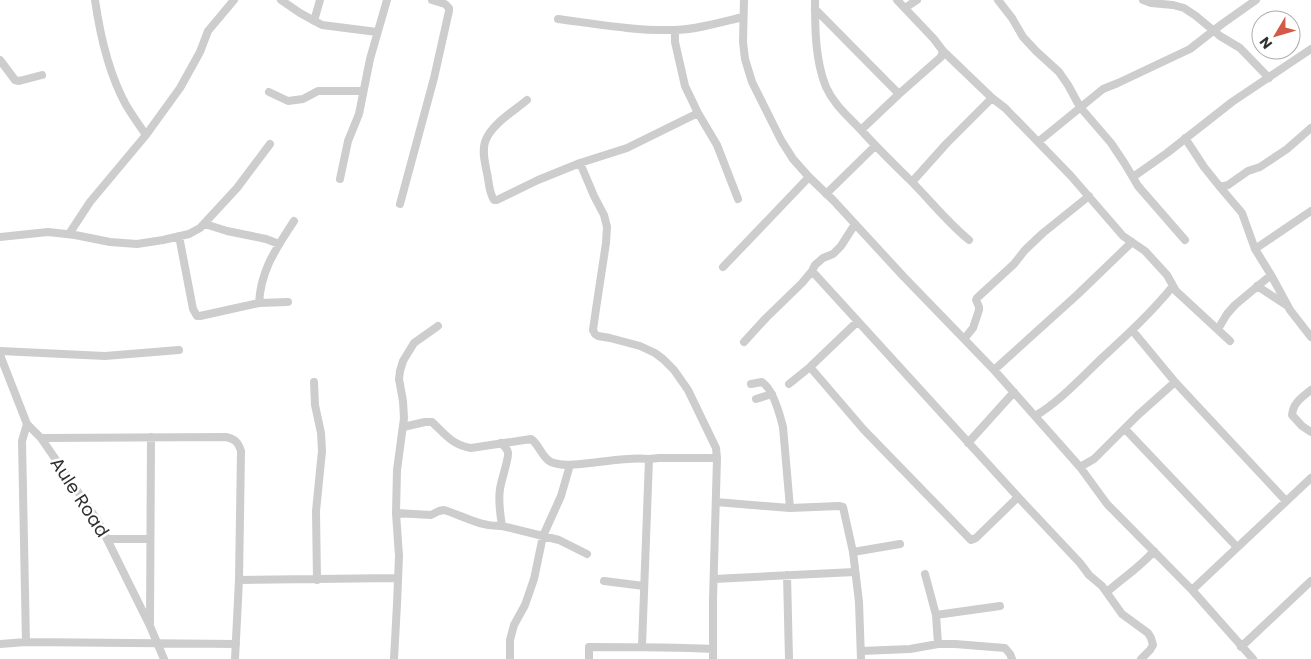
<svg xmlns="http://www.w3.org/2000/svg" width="1311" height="659" viewBox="0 0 1311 659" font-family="Poppins,sans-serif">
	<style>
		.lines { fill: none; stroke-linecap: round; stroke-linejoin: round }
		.minor { stroke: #cdcdcd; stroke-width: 8 }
		.labels { text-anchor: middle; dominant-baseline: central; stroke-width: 5; stroke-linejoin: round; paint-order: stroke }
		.street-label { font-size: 18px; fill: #303030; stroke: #fff }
	</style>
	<rect width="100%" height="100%" fill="#fff"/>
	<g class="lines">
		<path class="minor" d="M95,0C100,35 109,74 126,105C132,115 139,125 146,135
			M281,0L300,13L322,25L377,32
			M744,0L743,42L745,59L752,82L781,140L793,159L809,177L833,200L903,276L994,370L1080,467L1107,504L1192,590L1253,659
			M815,0C815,28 815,60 826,87C834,105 849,117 862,131C877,148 894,164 910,180C930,200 947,222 969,240
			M897,0L934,39L943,51L992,98L946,144L912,182
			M998,0L1012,18L1023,37L1036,51L1059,72L1068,85L1080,107L1111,143L1125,164L1138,186L1185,240
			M1143,0L1151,3L1173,5L1184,8L1196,16L1220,36L1240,48L1269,78
			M905,8L917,0
			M815,9L899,94
			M558,19C596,24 636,31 674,30C696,30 722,22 743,17
			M314,21L320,0
			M675,30V42L685,86L698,113L717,145L738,199
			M0,60L15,80L19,81L42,75
			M269,92L288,101L303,99L318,91H363
			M992,98L1005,108L1071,176L1123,236L1145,251L1167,275L1176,291L1230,341
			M527,100C514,111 490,125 485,142C482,152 485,163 487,173C489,182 489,193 494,200H497L538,180L580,163L627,148L698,113
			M861,130L899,94L941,57L943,51
			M1185,138L1204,167L1220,187L1242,213L1255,249L1271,275L1290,310L1311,337
			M1038,142L1103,89L1118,83L1190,49L1222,24L1256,0
			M580,163L594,196L604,215L607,227L606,243L596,309L593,330L595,334L598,336L610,338L640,346L655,353L663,359L674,370L688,390L716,448L717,458L713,600V659
			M1133,177L1167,153L1232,102L1311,49
			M340,179L348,141L359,114L370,59L387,0
			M1220,187L1228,185L1248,171L1260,167L1287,149L1311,128
			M826,194L875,146
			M400,204L434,78L449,11V8L445,4L432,0
			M205,224L227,231L266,239L279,244
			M69,234L90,202L146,135L180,88L200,52L208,31L234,0
			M179,236L193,309L197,316H200L259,303L288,302
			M0,237L48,232L75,235L110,242L137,244L163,240L189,234L200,228L237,188L270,144
			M1255,249L1311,211
			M723,267L809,177
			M812,271L1018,497L1080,563L1089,575L1102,586L1122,614L1148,633L1151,638L1153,645L1150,650L1141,659
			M1257,286L1286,305
			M259,303C261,269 276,249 294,221
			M1218,329L1227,314L1235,305L1271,275
			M1132,330L1175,382L1286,501
			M964,339L973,328L979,310V307L976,300L977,298L1014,264L1025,250L1043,233L1089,196
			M744,342L766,318L802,283L812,271L815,265L823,258L833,254L841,246L855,224
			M0,351L105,356L179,350
			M0,355L27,424L41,438L98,521L150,626L164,659
			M810,367L864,430L971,540L976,538L1018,497
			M994,370L1077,295L1132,242
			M314,382L315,405L321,433L322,451L316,511L317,580
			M751,384L762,382C773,389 780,415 783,427L790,508
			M789,384L810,367L857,322
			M1311,390C1302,397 1293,403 1292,415L1302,426L1311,432
			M756,399L772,394
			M1035,416C1060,401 1081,378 1102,358C1127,335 1152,312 1173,286
			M403,427L425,422H432C445,434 452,445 471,448L531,439C539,444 542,458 551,462C563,467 578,464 590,463C610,461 629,457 649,459
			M1125,429L1237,547
			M41,438L226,437C235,439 238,442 241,451L239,580L235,659
			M501,443C504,446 508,449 508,453C509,458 501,481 500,489C498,501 500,513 502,526
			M968,443L1014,392
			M1080,467L1094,459L1138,415L1175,382
			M716,502L790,508L839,506L843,507L853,552L859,602L861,659
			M396,513L431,515L439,511L444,510C463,516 481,527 502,526L559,540L587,554
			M108,539H150
			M853,552L900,544
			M925,574L936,615L938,644
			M787,575L789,659
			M714,579L855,572
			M239,580L397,578
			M604,581L644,586
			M1192,590L1311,478
			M1107,592C1123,578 1140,567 1154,551
			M936,615L1000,606
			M150,623L151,437
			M26,642L22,441L27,424
			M0,644L26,642L236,644
			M642,646L649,459L659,458H717
			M1241,647L1311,581
			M861,651L910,649L938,644H955L1005,648L1010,654L1012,659
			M394,659L397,604L399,556L396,513L397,470L404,418L403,401L399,379L400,371L403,361L414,343L438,326
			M510,659V640L514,625L525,605L534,579L543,536L561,496L570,465
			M589,659V647C630,647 672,647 713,649"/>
	</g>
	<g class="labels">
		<g class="street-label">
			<text transform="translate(80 497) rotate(57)">Aule Road</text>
		</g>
	</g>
	<g transform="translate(1276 35) rotate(232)"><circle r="24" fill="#ffffff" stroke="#acacac"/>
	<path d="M0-4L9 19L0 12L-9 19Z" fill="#d25a46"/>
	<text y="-8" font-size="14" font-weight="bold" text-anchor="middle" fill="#303030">N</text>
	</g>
</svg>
